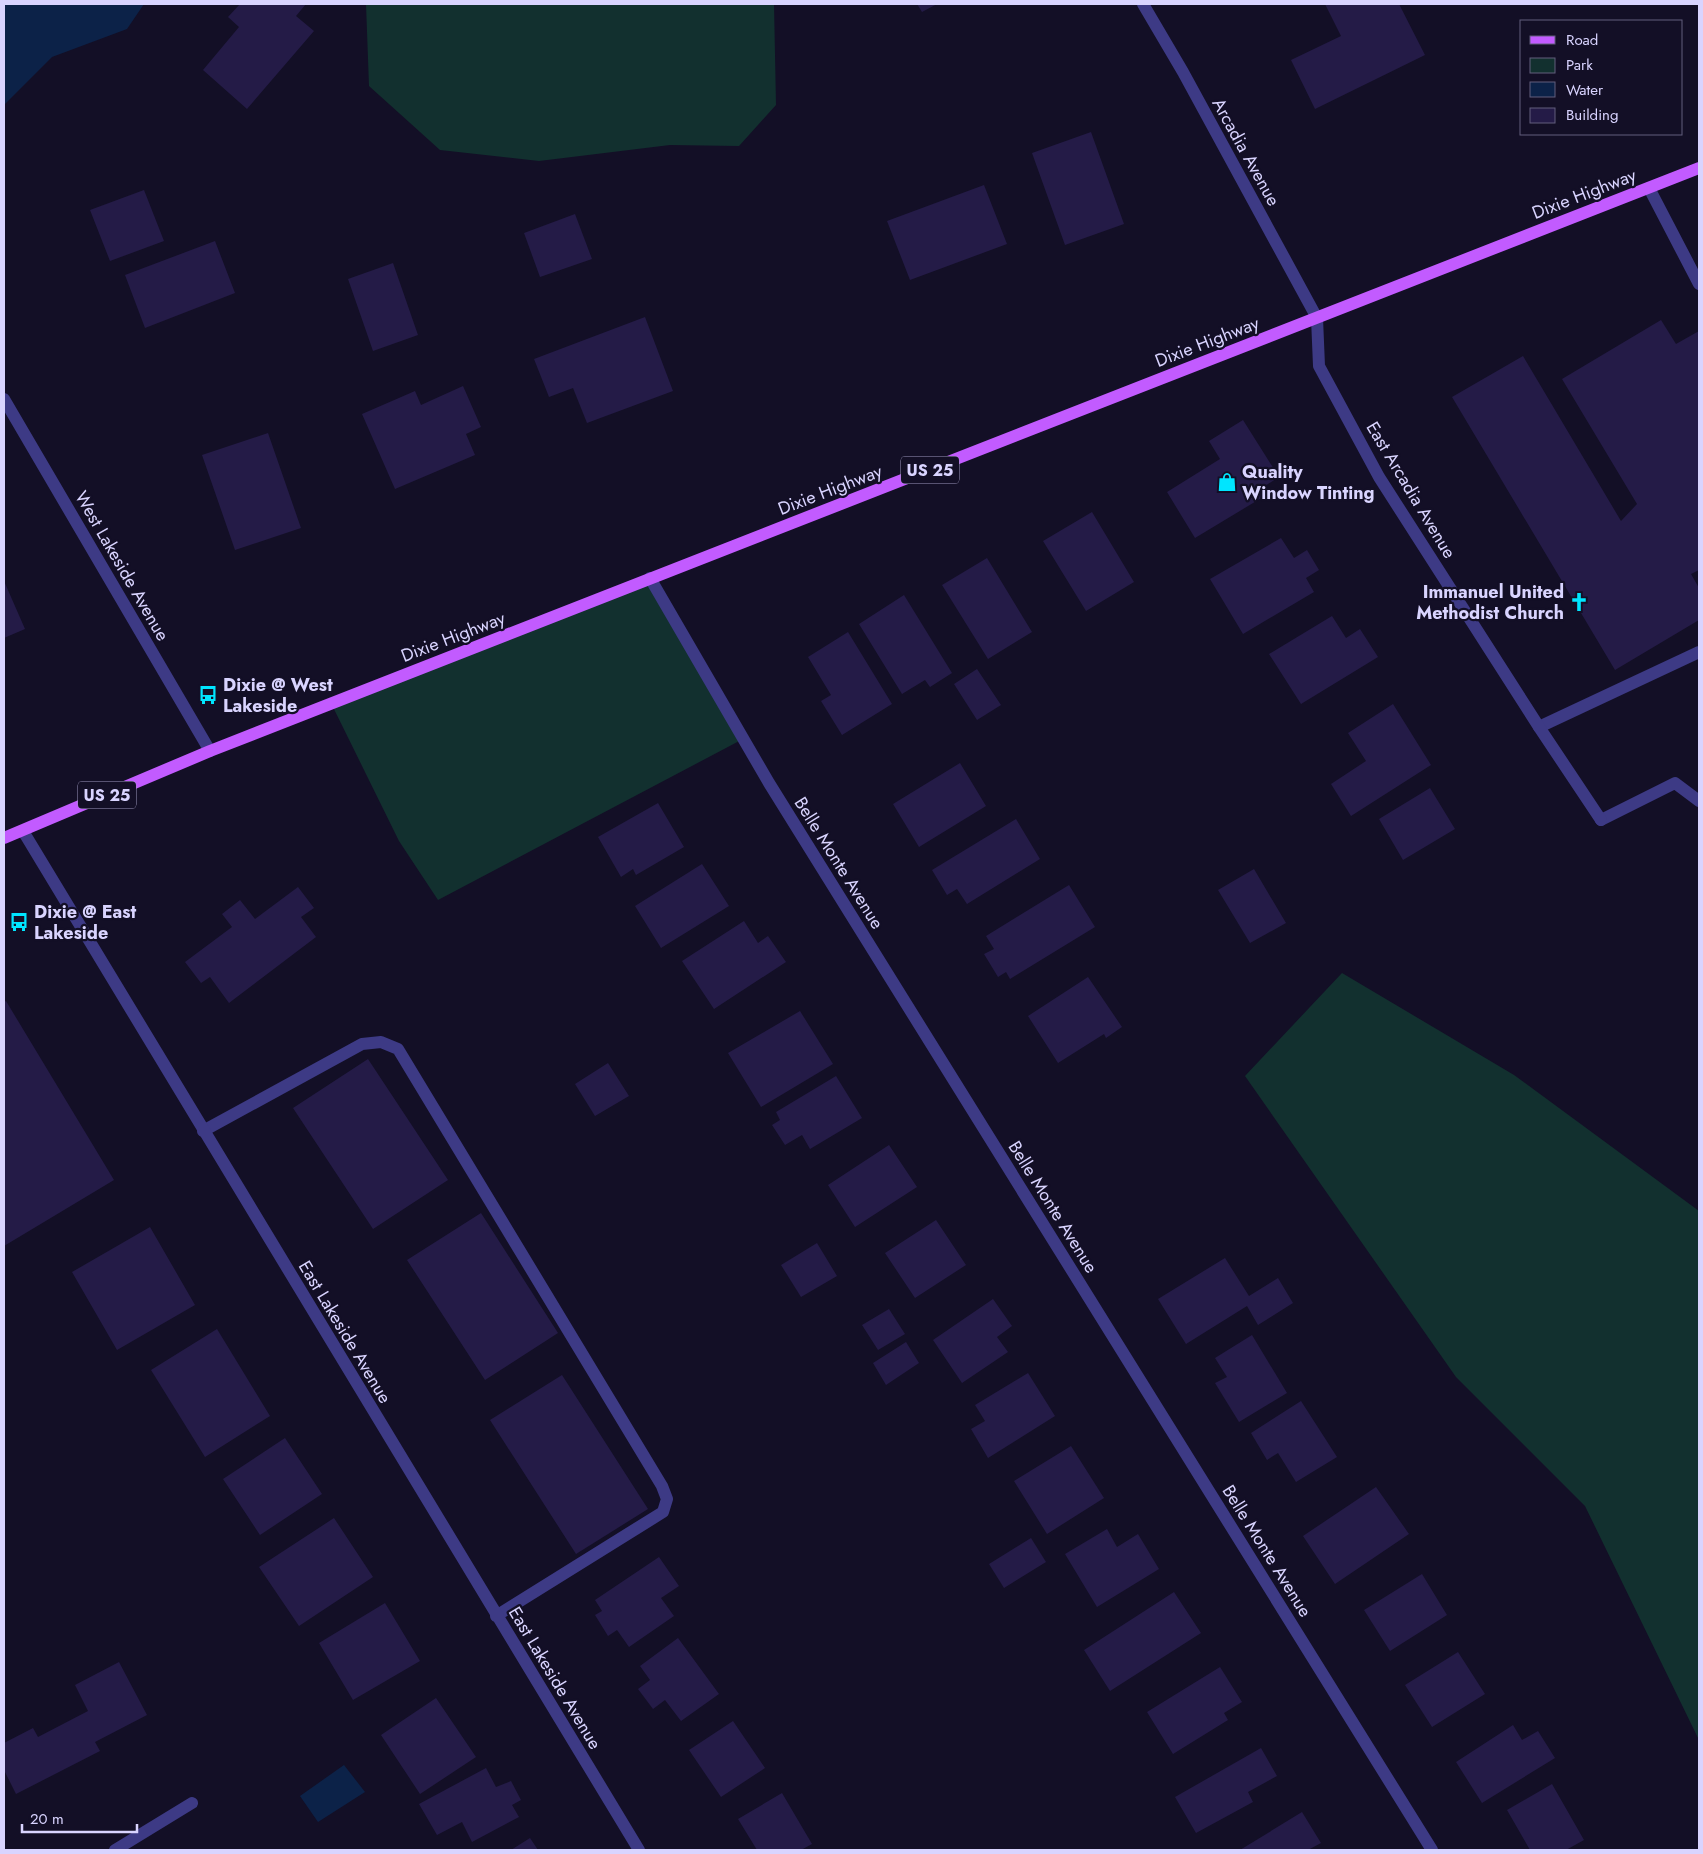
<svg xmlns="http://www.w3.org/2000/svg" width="1703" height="1854" viewBox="0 0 1703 1854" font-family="Jost,sans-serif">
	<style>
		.green { fill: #12302f }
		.water { fill: #0c2248 }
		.building { fill: #241b47 }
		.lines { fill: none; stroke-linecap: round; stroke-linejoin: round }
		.service { stroke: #3d3a85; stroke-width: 12 }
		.minor { stroke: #3d3a85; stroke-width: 12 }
		.primary { stroke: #c25bff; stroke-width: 12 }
		.labels { text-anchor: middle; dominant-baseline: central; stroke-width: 4.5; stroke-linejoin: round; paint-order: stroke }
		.shield { fill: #130f26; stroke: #9e99be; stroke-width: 1 }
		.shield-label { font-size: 16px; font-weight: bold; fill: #d9d4ff }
		.street-label { font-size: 18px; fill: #d9d4ff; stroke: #130f26 }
		.poi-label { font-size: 18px; font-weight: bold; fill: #d9d4ff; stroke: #130f26; text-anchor: start }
	</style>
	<rect width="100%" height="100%" fill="#130f26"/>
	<path class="green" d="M366,4H774L776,105L739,146L670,145L539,161L440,150L369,86Z
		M650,578L743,739L438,900L399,841L331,703Z
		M1342,973L1514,1075L1699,1211V1740L1585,1506L1456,1377L1245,1076Z"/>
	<path class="water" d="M4,4H144L127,29L52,57L4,105Z
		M344,1765L365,1792L318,1822L300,1796Z"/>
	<path class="building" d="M240,4H306L296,16L314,31L247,109L203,70L239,27L228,17Z
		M917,4H937L922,12Z
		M1325,4H1399L1425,55L1315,109L1291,60L1341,36Z
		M1091,132L1124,224L1065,245L1032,153Z
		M984,185L1007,244L910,280L887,221Z
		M144,190L164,241L110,261L90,210Z
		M575,214L592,259L540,277L524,233Z
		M215,241L235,293L145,328L125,275Z
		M393,263L418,335L373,351L348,279Z
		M645,317L673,391L587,423L573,388L549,397L534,359Z
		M1661,320L1676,344L1699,331V570L1691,574L1699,588V620L1615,670L1452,397L1523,356L1621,521L1637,504L1562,379Z
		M463,386L481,427L466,434L475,455L395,489L362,414L415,391L421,405Z
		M1243,420L1279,477L1263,487L1268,494L1195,538L1167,492L1220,459L1209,441Z
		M268,433L301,528L235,550L202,455Z
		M1092,512L1134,582L1086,611L1043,541Z
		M1281,538L1294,558L1307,550L1319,570L1306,578L1314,592L1243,634L1210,579Z
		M987,558L1032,632L988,659L942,585Z
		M4,581L25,629L4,638Z
		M904,595L952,673L930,687L925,680L902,694L859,624Z
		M1332,616L1346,638L1360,629L1378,657L1301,704L1269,654Z
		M848,632L892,704L842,735L821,701L831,695L808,657Z
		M977,669L1001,705L977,720L954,684Z
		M1393,704L1431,765L1351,816L1331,784L1366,761L1348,733Z
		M960,763L986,806L919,847L893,804Z
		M1430,788L1455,829L1403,860L1379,819Z
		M658,803L684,847L636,875L633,869L621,877L598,837Z
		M1016,819L1040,859L967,904L957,889L947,895L932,870Z
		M702,864L729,906L661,948L635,906Z
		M1254,869L1286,923L1250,943L1218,890Z
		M1069,885L1095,927L1010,979L1006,972L998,977L984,954L994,949L986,936Z
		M298,887L314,908L301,917L316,937L229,1003L210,977L201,983L185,962L232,927L222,914L240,900L255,919Z
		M744,921L758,943L768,936L786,962L714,1009L682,961Z
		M1088,977L1122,1027L1106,1038L1104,1034L1058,1063L1028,1016Z
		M6,1001L114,1180L4,1246V1002Z
		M800,1011L833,1064L761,1107L728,1053Z
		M368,1059L448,1180L373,1229L293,1108Z
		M608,1063L629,1096L595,1116L575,1084Z
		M836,1076L862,1118L810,1149L802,1135L785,1145L772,1125L780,1120L776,1112Z
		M889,1145L917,1187L855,1227L828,1185Z
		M481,1213L558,1333L485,1380L407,1260Z
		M936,1220L966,1265L915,1298L885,1253Z
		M150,1227L195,1305L117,1350L72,1272Z
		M817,1243L837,1276L801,1297L781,1265Z
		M1225,1258L1249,1296L1278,1278L1293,1303L1258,1325L1247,1306L1186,1344L1158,1299Z
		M993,1299L1012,1326L997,1337L1008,1352L962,1383L933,1340Z
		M889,1309L905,1334L878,1350L862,1325Z
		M217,1329L270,1416L205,1457L151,1370Z
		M1252,1335L1287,1393L1239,1422L1215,1383L1227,1377L1215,1358Z
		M906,1342L919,1363L886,1385L873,1363Z
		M1028,1373L1055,1416L988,1458L971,1429L985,1421L975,1405Z
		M562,1375L648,1509L576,1554L490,1420Z
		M1301,1401L1337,1457L1296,1482L1278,1453L1267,1460L1251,1433Z
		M285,1438L322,1494L260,1535L223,1479Z
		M1071,1446L1104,1498L1047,1534L1014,1481Z
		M1376,1487L1409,1534L1335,1584L1303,1536Z
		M334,1518L373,1577L299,1626L259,1567Z
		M1107,1529L1117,1547L1138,1534L1159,1569L1097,1607L1065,1554Z
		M1031,1538L1046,1562L1004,1588L989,1564Z
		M659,1557L679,1586L661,1598L674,1616L629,1647L617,1630L608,1636L595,1615L602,1611L595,1600Z
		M1422,1574L1447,1615L1390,1651L1364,1610Z
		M1174,1592L1201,1633L1110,1691L1084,1650Z
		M385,1603L420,1661L353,1700L319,1643Z
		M678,1638L719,1694L681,1721L665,1700L653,1709L638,1689L650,1680L640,1666Z
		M1458,1652L1485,1694L1432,1727L1405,1685Z
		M119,1662L147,1715L95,1742L100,1751L16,1794L4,1770V1743L33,1728L38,1737L88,1711L75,1685Z
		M1220,1667L1242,1702L1224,1713L1228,1720L1173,1754L1147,1712Z
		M436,1698L476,1757L420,1794L381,1735Z
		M733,1721L765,1768L721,1797L689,1750Z
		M1513,1725L1522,1740L1538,1731L1555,1758L1482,1803L1456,1762Z
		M1261,1748L1277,1776L1248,1792L1253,1802L1196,1833L1175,1797Z
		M486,1768L496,1787L511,1781L521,1800L512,1805L519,1817L472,1842L462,1822L437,1835L419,1804Z
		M1552,1784L1584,1840L1566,1850H1530L1507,1810Z
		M782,1793L812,1844L801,1850H757L738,1819Z
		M1302,1812L1321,1843L1308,1850H1240Z
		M530,1838L538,1850H511Z"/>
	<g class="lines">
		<path class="service" d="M1649,188L1699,284
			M1539,727L1699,652
			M1601,820L1675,783L1699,801
			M203,1131L362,1044L381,1042L398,1049L662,1486L667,1499L663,1512L496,1616"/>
		<path class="minor" d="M1143,4L1183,72L1317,318L1319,366L1379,477L1539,727L1601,820
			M4,399L210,751
			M650,578L769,783L1432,1850
			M23,831L639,1850
			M115,1850L192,1803"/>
		<path class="primary" d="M4,838L210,751L1699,168"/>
	</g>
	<defs>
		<g id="shop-bare" transform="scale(1.5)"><path d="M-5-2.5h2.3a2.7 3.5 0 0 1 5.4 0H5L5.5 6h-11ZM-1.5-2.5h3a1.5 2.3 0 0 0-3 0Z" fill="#00e5ff" stroke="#130f26" stroke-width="2.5" paint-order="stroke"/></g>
		<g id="church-bare" transform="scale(1.5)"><path d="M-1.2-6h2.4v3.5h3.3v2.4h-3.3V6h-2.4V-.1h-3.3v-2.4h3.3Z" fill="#00e5ff" stroke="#130f26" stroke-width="2.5" paint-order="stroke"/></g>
		<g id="bus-bare" transform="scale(1.5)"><path d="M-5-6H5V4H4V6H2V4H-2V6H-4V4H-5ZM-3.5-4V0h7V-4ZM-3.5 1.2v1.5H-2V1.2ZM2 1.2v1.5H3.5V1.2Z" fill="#00e5ff" stroke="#130f26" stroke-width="2.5" paint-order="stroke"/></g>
	</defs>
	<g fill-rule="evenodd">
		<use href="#shop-bare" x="1227" y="482"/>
		<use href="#church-bare" x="1579" y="602"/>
		<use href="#bus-bare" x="208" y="695"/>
		<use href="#bus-bare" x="19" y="922"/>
	</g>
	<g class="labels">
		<g class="shield">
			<rect x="901" y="456.5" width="58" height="27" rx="4"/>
			<rect x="78" y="781.5" width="58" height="27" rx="4"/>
		</g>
		<g class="shield-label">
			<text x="930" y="470">US 25</text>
			<text x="107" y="795">US 25</text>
		</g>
		<g class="street-label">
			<text transform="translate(1246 152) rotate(61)">Arcadia Avenue</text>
			<text transform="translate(1584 194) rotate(-21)">Dixie Highway</text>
			<text transform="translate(1207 342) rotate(-21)">Dixie Highway</text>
			<text transform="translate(830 490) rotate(-21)">Dixie Highway</text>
			<text transform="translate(1411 490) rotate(59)">East Arcadia Avenue</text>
			<text transform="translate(122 566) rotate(60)">West Lakeside Avenue</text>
			<text transform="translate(453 637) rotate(-21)">Dixie Highway</text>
			<text transform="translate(839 863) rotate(58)">Belle Monte Avenue</text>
			<text transform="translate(1053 1207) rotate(58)">Belle Monte Avenue</text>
			<text transform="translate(345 1332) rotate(59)">East Lakeside Avenue</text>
			<text transform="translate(1267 1551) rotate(58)">Belle Monte Avenue</text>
			<text transform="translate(555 1678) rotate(59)">East Lakeside Avenue</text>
		</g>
		<g class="poi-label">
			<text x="1242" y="472">Quality<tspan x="1242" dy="21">Window Tinting</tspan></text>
			<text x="1564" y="592" text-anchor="end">Immanuel United<tspan x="1564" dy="21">Methodist Church</tspan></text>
			<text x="223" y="685">Dixie @ West<tspan x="223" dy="21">Lakeside</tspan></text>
			<text x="34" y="912">Dixie @ East<tspan x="34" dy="21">Lakeside</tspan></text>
		</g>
	</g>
	<rect width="1703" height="1854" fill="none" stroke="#d9d4ff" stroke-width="10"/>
	<rect x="1520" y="20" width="162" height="115" fill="#130f26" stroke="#625e7d"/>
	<rect x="1530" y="36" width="25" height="8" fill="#c25bff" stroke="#625e7d"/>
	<text x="1566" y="45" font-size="15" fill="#d9d4ff">Road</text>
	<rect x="1530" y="58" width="25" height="15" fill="#12302f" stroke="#625e7d"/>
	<text x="1566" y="70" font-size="15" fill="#d9d4ff">Park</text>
	<rect x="1530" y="82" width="25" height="15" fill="#0c2248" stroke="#625e7d"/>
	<text x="1566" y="95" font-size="15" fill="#d9d4ff">Water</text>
	<rect x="1530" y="108" width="25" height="15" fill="#241b47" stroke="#625e7d"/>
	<text x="1566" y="120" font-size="15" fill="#d9d4ff">Building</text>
	<path d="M22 1824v8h115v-8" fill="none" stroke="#d9d4ff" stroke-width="2.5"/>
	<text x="30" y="1824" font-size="15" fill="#d9d4ff" stroke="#130f26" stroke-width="4" paint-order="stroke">20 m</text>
</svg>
